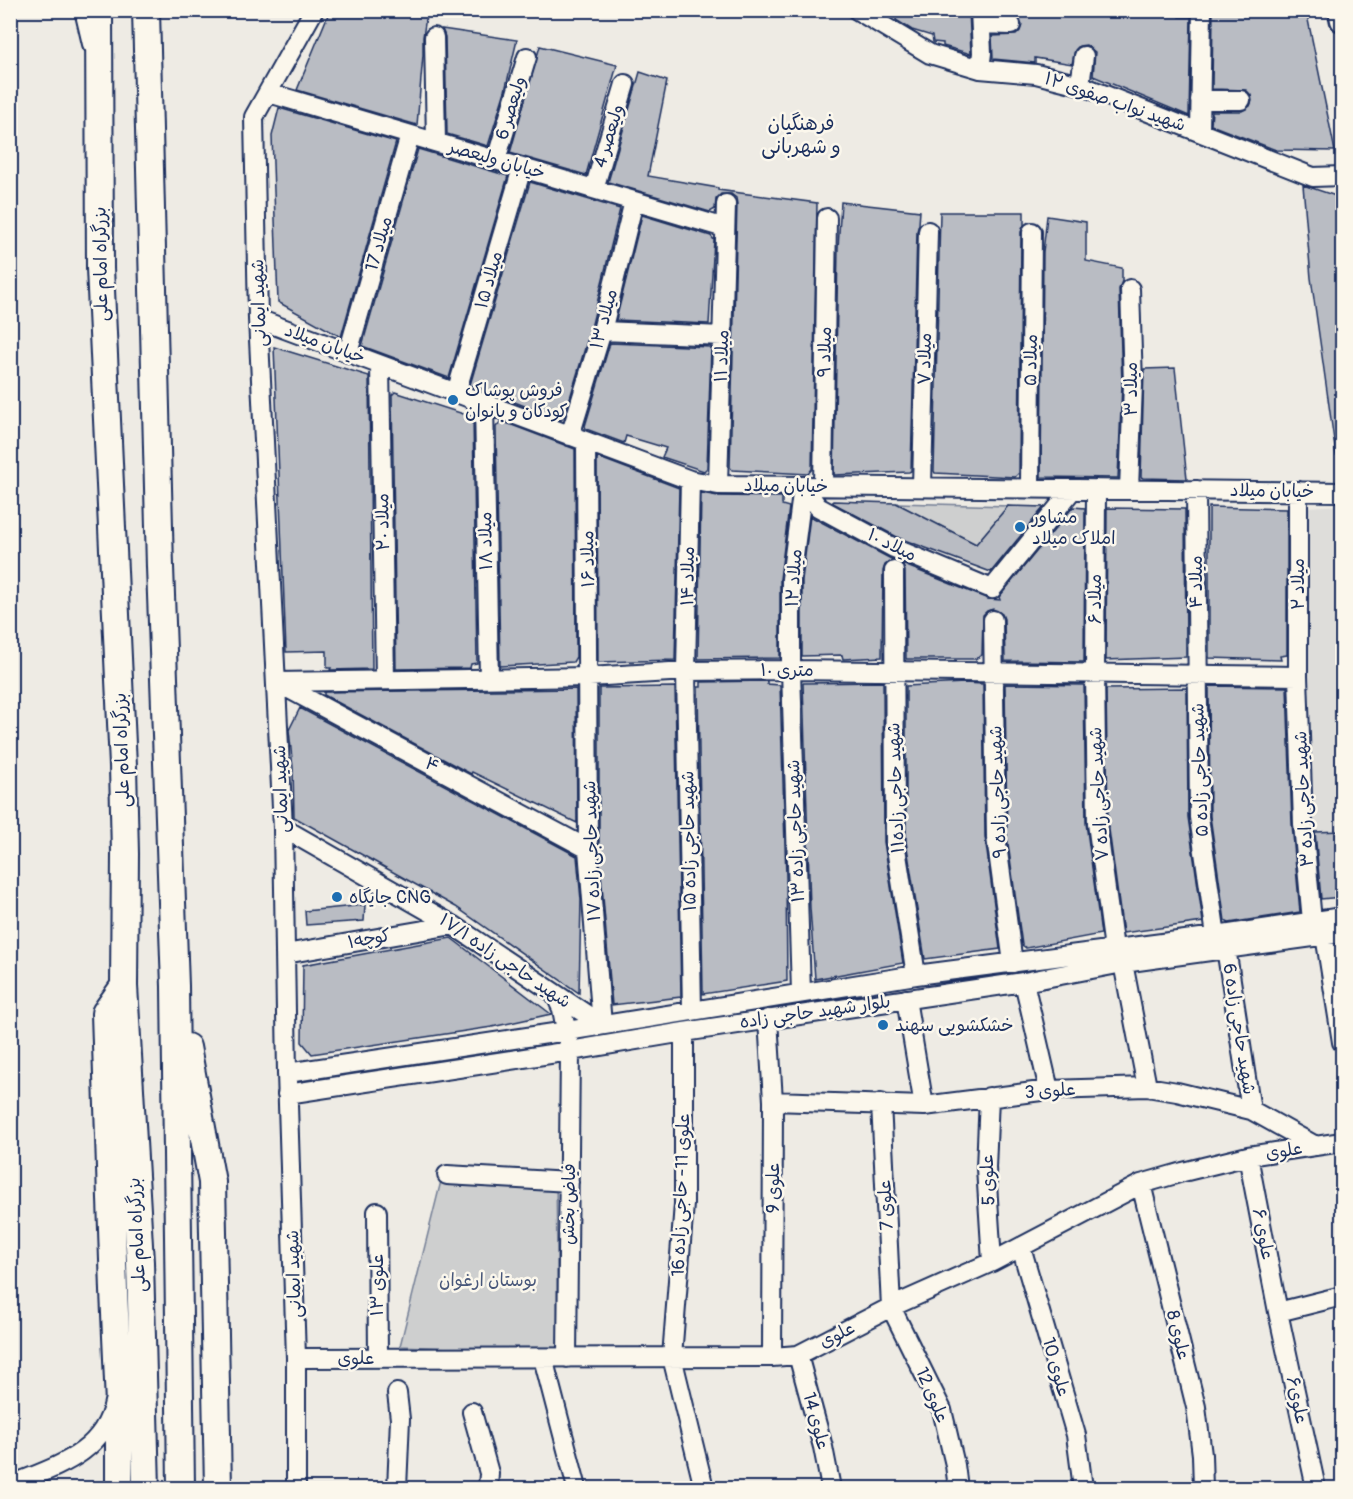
<svg xmlns="http://www.w3.org/2000/svg" width="1353" height="1499" viewBox="0 0 1353 1499" font-family="Pangolin,'Playpen Sans Arabic',sans-serif">
	<style>
		.built { fill: #deddda }
		.green { fill: #cecfcf; stroke: #747f96; stroke-width: 1.5 }
		.building { fill: #b9bcc3; stroke: #1b2f5e; stroke-width: 1.5 }
		.lines { fill: none; stroke-linecap: round; stroke-linejoin: round }
		.minor-casing { stroke: #1b2f5e; stroke-width: 22 }
		.major-casing { stroke: #1b2f5e; stroke-width: 27 }
		.highway-casing { stroke: #1b2f5e; stroke-width: 30 }
		.minor { stroke: #fbf7ec; stroke-width: 18 }
		.major { stroke: #fbf7ec; stroke-width: 22 }
		.highway { stroke: #fbf7ec; stroke-width: 26 }
		.poi-dot { fill: #1f6fb2; stroke: #fbf7ec; stroke-width: 2 }
		.labels { text-anchor: middle; dominant-baseline: central; stroke-width: 5; stroke-linejoin: round; paint-order: stroke }
		.street-label { font-size: 18px; fill: #1b2f5e; stroke: #fbf7ec }
		.poi-label { font-size: 18px; fill: #1b2f5e; stroke: #fbf7ec; text-anchor: start }
		.park-label { font-size: 18px; fill: #48577a; stroke: #fbf7ec }
		.neighbourhood-label { font-size: 20px; fill: #1b2f5e; stroke: #fbf7ec }
	</style>
	<rect width="100%" height="100%" fill="#eeebe4"/>
	<filter id="ink" filterUnits="userSpaceOnUse"><feTurbulence type="fractalNoise" baseFrequency=".0167" numOctaves="2"/><feDisplacementMap in="SourceGraphic" scale="12" xChannelSelector="R" yChannelSelector="G"/><feConvolveMatrix kernelMatrix="1 2 1 2 8 2 1 2 1" color-interpolation-filters="sRGB"/></filter>
	<g filter="url(#ink)">
		<path class="built" d="M1342,505V831L1310,832L1307,507Z"/>
		<path class="green" d="M896,503L1008,506L983,536L978,545Z
			M556,1173L558,1352L400,1346L442,1177Z"/>
		<path class="building" d="M330,10H427L423,37V55L417,125L297,90Z
			M896,10H969L971,54L943,46V43L933,42L932,36L912,30L896,20Z
			M991,10H1179V17H1191L1189,116L1093,76L1095,52L1086,45L1079,46L1075,50L1072,64L1035,58V63L993,59L992,36L1016,35L1020,31L1022,25L1016,15L991,13Z
			M1213,10H1306L1335,151L1276,150L1211,125L1212,111H1242L1250,106L1252,101L1251,95L1246,90L1212,89Z
			M442,29L517,40L505,91L488,146L447,134L445,37Z
			M540,46L617,65L586,175L510,153Z
			M640,72L667,81L648,176L718,188V190L817,203L812,469L808,474L732,470L730,467L737,204L736,198L731,194H721L716,199L715,209L710,212L608,182Z
			M279,108L396,142L341,337L278,302L272,136Z
			M418,149L508,176L449,378L362,346Z
			M530,182L620,209L591,328L564,418L561,420L470,385Z
			M1303,185L1342,198V454L1336,455L1311,278Z
			M841,202L920,211L919,224L917,231L911,471L909,472L834,475L838,248Z
			M940,212H1024V225L1021,232L1019,473L1015,477L935,473L934,471Z
			M642,215L711,236L714,240L709,324L616,320Z
			M1047,216L1086,222V261L1122,268V281L1119,289L1122,384L1118,478L1041,477L1043,252Z
			M610,343L711,347L707,468L704,471L662,457L666,448L626,436L624,443L586,429L585,426Z
			M274,347L369,376L372,669L330,670L331,668H327V651L286,652Z
			M1175,368L1187,479L1143,478L1141,477L1144,369Z
			M395,392L473,417L477,663L471,664L470,668L396,669L392,395Z
			M501,421L575,449L576,657L573,662L500,666L496,427Z
			M597,457L679,488L675,660L598,662Z
			M701,493L718,496L782,497V505L789,507L780,579V658L698,659Z
			M833,501L896,503L976,544L1008,506L1044,507L991,572L899,538L833,503Z
			M1073,507L1085,508L1084,662L1005,661L1004,619L1002,614L993,609L987,611L983,615L982,655L975,659H906L905,571L902,564L988,599L1000,600L999,597Z
			M1209,507L1287,509V655L1280,656L1281,660L1209,658Z
			M1107,508L1185,509L1186,657L1106,660Z
			M810,516L893,560L885,565L883,571L882,657L843,659L842,655L802,656V580Z
			M767,681V684L780,685L786,877L787,981L703,994L698,687H701V682Z
			M883,682L884,842L903,963L815,979L810,908L803,683Z
			M964,683L983,684L985,837L1000,949L925,959L906,841V686Z
			M1005,684L1084,685L1086,823L1101,934L1026,948L1022,945L1007,836Z
			M1209,686L1287,687L1292,824L1300,912L1229,923L1225,921L1210,816Z
			M675,687L681,997L612,1005L599,849V688Z
			M1187,688L1188,817L1203,922L1123,933L1108,822L1106,689Z
			M576,689L577,823L472,772L471,774L324,695V692Z
			M300,708L577,856L581,900L579,993L456,907L294,817L293,768L289,730Z
			M1342,831V897L1321,899L1315,832Z
			M365,905L364,921L306,925L305,911Z
			M451,938L551,1014L492,1027L312,1054L302,1042L303,965Z"/>
		<g class="lines">
			<g class="minor-casing">
				<path id="minor" d="M84,10L92,44
					M857,10L930,54L980,69L1036,74L1080,85L1313,177L1342,176
					M980,10L982,53L980,69
					M981,24L1011,25
					M434,37L436,142
					M1080,85L1084,56
					M269,93L725,228
					M1200,100H1241
					M1200,131L1202,10
					M496,160L527,57
					M594,189L625,84
					M258,319L690,480L718,485L1342,492
					M602,331L723,336
					M348,353L410,135
					M380,365L385,680
					M456,393L522,168
					M484,403L489,678
					M570,436L602,331L634,201
					M586,442L588,849L602,1025
					M690,480L686,671L692,1010
					M718,485L726,204
					M803,486L818,507L894,548L992,589L1073,489
					M823,486L827,218
					M922,487L928,231
					M1030,488L1032,232
					M1096,489L1095,674L1097,823L1114,949
					M1129,489L1133,384L1130,289
					M1196,490L1199,817L1216,936
					M1298,491V676L1303,824L1312,921
					M894,571L895,842L916,975
					M993,620L996,837L1013,963
					M276,682L589,677L686,671L791,670L1298,676
					M278,683L588,849
					M283,828L453,925L602,1025
					M1325,935L1342,1042
					M1226,948L1251,1110
					M285,954L453,925
					M1123,963L1147,1087
					M1024,982L1049,1090
					M801,992L791,670V579L803,486
					M556,996L562,1009L570,1051L567,1358
					M906,999L924,1106
					M768,1019L773,1101L772,1357
					M684,1032V1204L672,1357L704,1488
					M287,1073L567,1031L916,975L1216,936L1342,917
					M287,1094L570,1051L684,1032L1024,982L1123,963L1342,933
					M989,1097L986,1168L992,1262
					M773,1101L924,1106L1049,1090L1147,1087L1177,1092L1251,1110L1316,1146
					M881,1103L891,1307L942,1410L955,1465L958,1488
					M1248,1156L1278,1312L1316,1488
					M447,1175L569,1182
					M1141,1184L1196,1407L1202,1455L1203,1488
					M377,1212L378,1358
					M1021,1247L1076,1435L1083,1488
					M1278,1312L1342,1296
					M798,1355L823,1447L831,1488
					M296,1358L772,1357L798,1355L891,1307L992,1262L1141,1184L1183,1172L1248,1156L1342,1142
					M543,1358L577,1488
					M472,1412L489,1473L488,1488
					M10,1483L14,1484C57,1466 104,1453 114,1402
					M296,1488V1358L287,1073L283,828L258,319L254,117L314,10
					M397,1488L400,1419L397,1393"/>
			</g>
			<g class="major-casing">
				<path id="major" d="M1340,10L1342,20"/>
			</g>
			<g class="highway-casing">
				<path id="highway" d="M99,10L100,268L123,766L125,854L124,986L140,1262L146,1488
					M146,10L160,567L175,986L181,1488
					M187,1047L212,1182L218,1488
					M119,1488V1404L114,1291L105,1013L124,986"/>
			</g>
			<use href="#minor" class="minor"/>
			<use href="#major" class="major"/>
			<use href="#highway" class="highway"/>
		</g>
	</g>
	<g class="poi-dot">
		<circle cx="453" cy="400" r="6"/>
		<circle cx="1020" cy="527" r="6"/>
		<circle cx="337" cy="897" r="6"/>
		<circle cx="883" cy="1025" r="6"/>
	</g>
	<g class="labels">
		<g class="street-label">
			<text transform="translate(1115 102) rotate(19)">شهید نواب صفوی ۱۲</text>
			<text transform="translate(511 108) rotate(-73)">ولیعصر 6</text>
			<text transform="translate(609 136) rotate(-73)">ولیعصر 4</text>
			<text transform="translate(497 160) rotate(16)">خیابان ولیعصر</text>
			<text transform="translate(379 244) rotate(-74)">میلاد 17</text>
			<text transform="translate(101 264) rotate(-91)">بزرگراه امام علی</text>
			<text transform="translate(489 280) rotate(-74)">میلاد ۱۵</text>
			<text transform="translate(259 303) rotate(-92)">شهید ایمانی</text>
			<text transform="translate(604 319) rotate(-75)">میلاد ۱۳</text>
			<text transform="translate(325 344) rotate(20)">خیابان میلاد</text>
			<text transform="translate(825 352) rotate(-89)">میلاد ۹</text>
			<text transform="translate(722 356) rotate(-88)">میلاد ۱۱</text>
			<text transform="translate(925 359) rotate(-89)">میلاد ۷</text>
			<text transform="translate(1031 360) rotate(-89)">میلاد ۵</text>
			<text transform="translate(1131 389) rotate(-90)">میلاد ۳</text>
			<text transform="translate(786 486) rotate(1)">خیابان میلاد</text>
			<text transform="translate(1272 491) rotate(1)">خیابان میلاد</text>
			<text transform="translate(383 522) rotate(-91)">میلاد ۲۰</text>
			<text transform="translate(486 541) rotate(-91)">میلاد ۱۸</text>
			<text transform="translate(892 545) rotate(26)">میلاد ۱۰</text>
			<text transform="translate(588 559) rotate(-91)">میلاد ۱۶</text>
			<text transform="translate(688 576) rotate(-89)">میلاد ۱۴</text>
			<text transform="translate(794 578) rotate(-86)">میلاد ۱۲</text>
			<text transform="translate(1196 582) rotate(-90)">میلاد ۴</text>
			<text transform="translate(1298 584) rotate(-90)">میلاد ۲</text>
			<text transform="translate(1095 599) rotate(-90)">میلاد ۶</text>
			<text x="787" y="670">۱۰ متری</text>
			<text transform="translate(122 750) rotate(-92)">بزرگراه امام علی</text>
			<text transform="translate(432 765) rotate(28)">۴</text>
			<text transform="translate(1200 770) rotate(-92)">شهید حاجی زاده ۵</text>
			<text transform="translate(896 788) rotate(-92)">شهید حاجی زاده۱۱</text>
			<text transform="translate(281 789) rotate(-92)">شهید ایمانی</text>
			<text transform="translate(998 792) rotate(-92)">شهید حاجی زاده ۹</text>
			<text transform="translate(1099 794) rotate(-93)">شهید حاجی زاده ۷</text>
			<text transform="translate(1304 799) rotate(-93)">شهید حاجی زاده ۳</text>
			<text transform="translate(796 831) rotate(-92)">شهید حاجی زاده ۱۳</text>
			<text transform="translate(689 841) rotate(-91)">شهید حاجی زاده ۱۵</text>
			<text transform="translate(592 851) rotate(-92)">شهید حاجی زاده ۱۷</text>
			<text transform="translate(369 939) rotate(-10)">کوچه۱</text>
			<text transform="translate(505 961) rotate(34)">شهید حاجی زاده ۱۷/۱</text>
			<text transform="translate(815 1012) rotate(-8)">بلوار شهید حاجی زاده</text>
			<text transform="translate(1239 1029) rotate(81)">شهید حاجی زاده 6</text>
			<text transform="translate(1050 1091) rotate(-4)">علوی 3</text>
			<text transform="translate(1284 1151) rotate(-9)">علوی</text>
			<text transform="translate(988 1180) rotate(-92)">علوی 5</text>
			<text transform="translate(773 1188) rotate(-90)">علوی 9</text>
			<text transform="translate(681 1195) rotate(-88)">علوی 11- حاجی زاده 16</text>
			<text transform="translate(569 1204) rotate(-89)">فیاض بخش</text>
			<text transform="translate(886 1205) rotate(-93)">علوی 7</text>
			<text transform="translate(1263 1234) rotate(79)">علوی ۶</text>
			<text transform="translate(137 1235) rotate(-93)">بزرگراه امام علی</text>
			<text transform="translate(294 1274) rotate(-92)">شهید ایمانی</text>
			<text transform="translate(377 1285) rotate(-90)">علوی ۱۳</text>
			<text transform="translate(837 1335) rotate(-27)">علوی</text>
			<text transform="translate(1178 1335) rotate(76)">علوی 8</text>
			<text x="356" y="1358">علوی</text>
			<text transform="translate(1056 1367) rotate(74)">علوی 10</text>
			<text transform="translate(932 1395) rotate(67)">علوی 12</text>
			<text transform="translate(1297 1400) rotate(78)">علوی۶</text>
			<text transform="translate(816 1421) rotate(75)">علوی 14</text>
		</g>
		<g class="poi-label">
			<text x="465" y="390">فروش پوشاک<tspan x="465" dy="21">کودکان و بانوان</tspan></text>
			<text x="1032" y="517">مشاور<tspan x="1032" dy="21">املاک میلاد</tspan></text>
			<text x="349" y="897">جایگاه CNG</text>
			<text x="895" y="1025">خشکشویی سهند</text>
		</g>
		<g class="park-label">
			<text x="488" y="1280">بوستان ارغوان</text>
		</g>
		<g class="neighbourhood-label">
			<text x="801" y="123">فرهنگیان<tspan x="801" dy="23">و شهربانی</tspan></text>
		</g>
	</g>
	<rect width="1353" height="1499" fill="none" stroke="#fbf7ec" stroke-width="36"/>
	<rect x="18" y="18" width="1317" height="1463" fill="none" stroke="#1b2f5e" stroke-width="2" filter="url(#ink)"/>
</svg>
